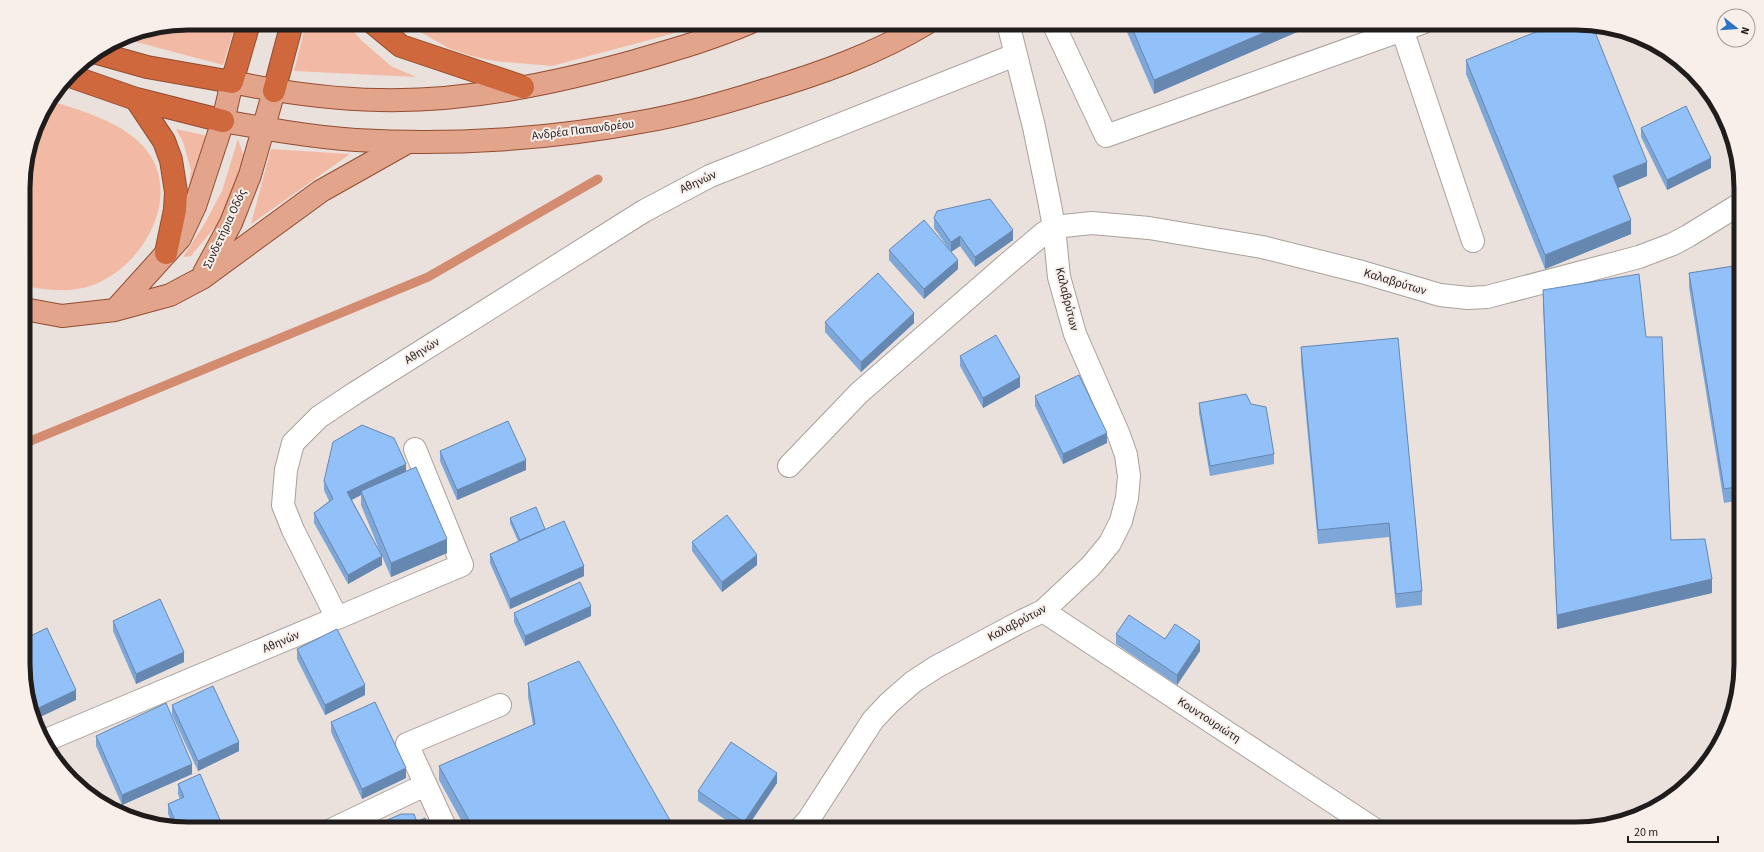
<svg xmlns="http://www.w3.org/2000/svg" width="1764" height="852" viewBox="0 0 1764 852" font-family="'Source Sans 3',sans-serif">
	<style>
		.green { fill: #f2baa4 }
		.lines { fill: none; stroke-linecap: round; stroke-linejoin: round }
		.stream { stroke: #d38c70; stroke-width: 9 }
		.minor-casing { stroke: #a9a09c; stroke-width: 24 }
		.major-casing { stroke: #924d31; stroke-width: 24 }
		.highway-casing { stroke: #924d31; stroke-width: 24 }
		.minor { stroke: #fff; stroke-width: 22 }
		.major { stroke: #e2a48b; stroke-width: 22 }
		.highway { stroke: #cf683d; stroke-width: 22 }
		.wall { fill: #7ea6d7; fill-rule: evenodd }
		.shaded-wall { fill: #6687af }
		.building { fill: #92c1fa; stroke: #6687af }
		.labels { text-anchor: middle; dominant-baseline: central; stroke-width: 4; stroke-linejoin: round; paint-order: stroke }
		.street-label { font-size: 12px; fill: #201c1b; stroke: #f8eeea }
		.rim { fill: none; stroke: #201c1b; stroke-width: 5 }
	</style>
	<rect width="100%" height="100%" fill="#eae1dd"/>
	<path class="green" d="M188,23H236L223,65L121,38L125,36Z
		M306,23H347L361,40L391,66L416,77L294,71Z
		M405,23H531L567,31L636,23H712L552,66L494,61L471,56L448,48Z
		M51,101C82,111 120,121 143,146C186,193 143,269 90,286C68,293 45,290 24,286L23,177L40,115Z
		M176,129L208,136L187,207L191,170L183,142Z
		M238,139L244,157L236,190L219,222L191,256L183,257L205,223L222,191Z
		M271,149L350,154L251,224Z"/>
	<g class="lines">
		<path class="stream" d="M24,445L28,442L428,277L598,179"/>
		<g class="minor-casing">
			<path id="minor" d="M1053,23L1106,136L1422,23
				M1400,23L1473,241
				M789,466L859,393L1006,265L1044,233L1054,227L1092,223L1149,228L1262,247L1362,272L1440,295L1468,298L1487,297L1639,257L1673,244L1688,236L1740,204
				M1043,611L1374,829
				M337,618L462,565L415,449
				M44,741L337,618L293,530L283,505L286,470L293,443L319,417L355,393L644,211L710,176L1015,55
				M333,829L425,785
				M446,829L407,744L500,705
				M800,829L809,819L873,720L889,703L913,682L936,667L1020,622L1043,611L1091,566L1110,543L1121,521L1127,498L1129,476L1126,455L1119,435L1075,334L1059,277L1054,227L1049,200L1034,127L1008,23"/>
		</g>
		<g class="major-casing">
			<path id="major" d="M223,121C267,129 311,137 356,140C450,146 554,139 646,121C686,114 724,103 762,91C819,74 876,54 927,23
				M204,273L231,223L250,175L274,91
				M24,309L62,316L115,310L170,295L202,278L321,191L408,142
				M115,310L180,238L195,206L223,121L232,82C280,92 329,99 379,100C465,102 552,84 635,61C673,50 712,39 749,23"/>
		</g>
		<g class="highway-casing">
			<path id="highway" d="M373,23L401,46L523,87
				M97,53L147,67L232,82L249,23
				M70,76L136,99L223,121
				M274,91L292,23
				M136,99L164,141L171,160L176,192L175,210L166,253"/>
		</g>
		<use href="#minor" class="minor"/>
		<use href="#major" class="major"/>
		<use href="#highway" class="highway"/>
	</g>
	<path class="wall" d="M1123,23H1318L1154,94Z
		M1466,60L1647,176L1618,188L1631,234L1545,269L1466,74Z
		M1641,128L1711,168L1667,190L1641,137Z
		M934,218L1013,240L975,267L960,246L951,252L934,228Z
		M889,250L958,269L924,299L889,260Z
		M1740,265L1741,500L1724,503L1689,287V273Z
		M1543,290L1646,337L1671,540L1712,593L1557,629L1543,305Z
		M825,322L914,323L861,372L825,332Z
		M1398,338L1422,591V605L1396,608L1389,537L1318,544L1301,362V347Z
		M960,356L1020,387L983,408L960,366Z
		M1035,396L1107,443L1063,464L1035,406Z
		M1199,403L1274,454V464L1210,476L1199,413Z
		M440,451L526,470L457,500L440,461Z
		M406,471L447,553L391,577L382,556V565L348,584L314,523V513L329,501L324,490V481ZM361,495V505L381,554L352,500Z
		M510,518L545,529L584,576L510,609L490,563V554L518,541L510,523Z
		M692,542L757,565L722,592L692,551Z
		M514,613L591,616L525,646L514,622Z
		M113,621L184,662L136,684L113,631Z
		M1116,634L1165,639L1200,651L1177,685L1116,644Z
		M297,649L365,695L325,715L297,659Z
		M528,683L675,829H466L439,780V766L533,725L528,697Z
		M172,705L239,751L198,771L172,715Z
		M331,722L406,778L362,799L331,732Z
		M96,736L192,774L122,805L96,746Z
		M200,774L188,829L173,825L168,814V804L180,799L178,794V784Z
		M777,783L746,829H739L698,801V791Z"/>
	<path class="shaded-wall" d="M1286,23H1318L1154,94V80Z
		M1711,158V168L1667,190V180Z
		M1647,162V176L1613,190V176Z
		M1631,220V234L1545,269V255Z
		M1013,230V240L975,267V257Z
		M960,236V246L951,252V242Z
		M958,260V269L924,299V289Z
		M914,313V323L861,372V362Z
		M1020,377V387L983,408V398Z
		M1107,433V443L1063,464V454Z
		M526,460V470L457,500V490Z
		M406,464V474L361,491V495L347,502V492Z
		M447,539V553L391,577V563Z
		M757,555V565L722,592V582Z
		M382,556V565L348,584V575Z
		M584,566V576L510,609V599Z
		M1712,579V593L1557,629V615Z
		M591,606V616L525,646V636Z
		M1200,641V651L1177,685V675Z
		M184,652V662L136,684V674Z
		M365,685V695L325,715V705Z
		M76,690V700L34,720L32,711Z
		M239,742V751L198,771V761Z
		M192,764V774L122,805V795Z
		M406,768V778L362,799V789Z
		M777,773V783L746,829H744V822Z"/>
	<path class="building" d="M1130,23H1286L1154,80Z
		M1558,23H1576L1593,27L1647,162L1613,176L1631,220L1545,255L1466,60Z
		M1686,106L1711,158L1667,180L1641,128Z
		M990,199L1013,230L975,257L960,236L951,242L934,218L937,211Z
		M924,220L958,260L924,289L889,250Z
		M1740,265V486L1724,489L1689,273Z
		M878,273L914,313L861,362L825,322Z
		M1639,274L1646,337H1662L1671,540L1705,539L1712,579L1557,615L1543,290Z
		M996,335L1020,377L983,398L960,356Z
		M1398,338L1422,591L1396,594L1389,523L1318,530L1301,347Z
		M1079,375L1107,433L1063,454L1035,396Z
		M1246,394L1251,404L1266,407L1274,454L1210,466L1199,403Z
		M508,421L526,460L457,490L440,451Z
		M362,425L394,438L406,464L347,492L382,556L348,575L314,513L333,499L324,481L333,442Z
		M416,467L447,539L391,563L361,491Z
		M536,507L545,529L520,540L510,518Z
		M727,515L757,555L722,582L692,542Z
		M564,521L584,566L510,599L490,554Z
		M580,582L591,606L525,636L514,613Z
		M160,599L184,652L136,674L113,621Z
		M1129,615L1165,639L1175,624L1200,641L1177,675L1116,634Z
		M47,628L76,690L32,711L31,708L24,685V639Z
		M337,629L365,685L325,705L297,649Z
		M579,661L675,829H474L439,766L535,724L528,683Z
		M213,686L239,742L198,761L172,705Z
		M375,702L406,768L362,789L331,722Z
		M166,703L192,764L122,795L96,736Z
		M731,742L777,773L744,822L698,791Z
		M200,774L224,829H188L177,826L168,804L184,797L178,784Z
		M401,814H414L417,822L425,818L430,829H367Z"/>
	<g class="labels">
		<g class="street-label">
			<text transform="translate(583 130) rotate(-7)">Ανδρέα Παπανδρέου</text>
			<text transform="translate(698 182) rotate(-25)">Αθηνών</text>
			<text transform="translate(225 229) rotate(-65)">Συνδετήρια Οδός</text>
			<text transform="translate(1395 282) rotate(17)">Καλαβρύτων</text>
			<text transform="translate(1067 299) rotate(76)">Καλαβρύτων</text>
			<text transform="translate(422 351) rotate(-32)">Αθηνών</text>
			<text transform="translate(1017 623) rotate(-28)">Καλαβρύτων</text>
			<text transform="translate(281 642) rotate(-23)">Αθηνών</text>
			<text transform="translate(1209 720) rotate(33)">Κουντουριώτη</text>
		</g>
	</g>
	<path d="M0 0H1764V852H0ZM188 30H1576A158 158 0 0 1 1734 188V664A158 158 0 0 1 1576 822H188A158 158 0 0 1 30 664V188A158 158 0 0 1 188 30Z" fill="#f8eeea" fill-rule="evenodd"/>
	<path class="rim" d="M188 30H1576A158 158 0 0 1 1734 188V664A158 158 0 0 1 1576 822H188A158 158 0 0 1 30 664V188A158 158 0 0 1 188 30Z"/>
	<g transform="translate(1736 28) rotate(107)"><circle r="19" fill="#f8eeea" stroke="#a29a97"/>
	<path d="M0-3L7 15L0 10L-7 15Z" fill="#2b73c4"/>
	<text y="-6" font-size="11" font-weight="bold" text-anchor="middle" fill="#201c1b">N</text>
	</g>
	<path d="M1628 836v6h90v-6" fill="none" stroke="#201c1b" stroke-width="2"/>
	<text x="1634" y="836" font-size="12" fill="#201c1b" stroke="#f8eeea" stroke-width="3" paint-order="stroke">20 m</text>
</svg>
